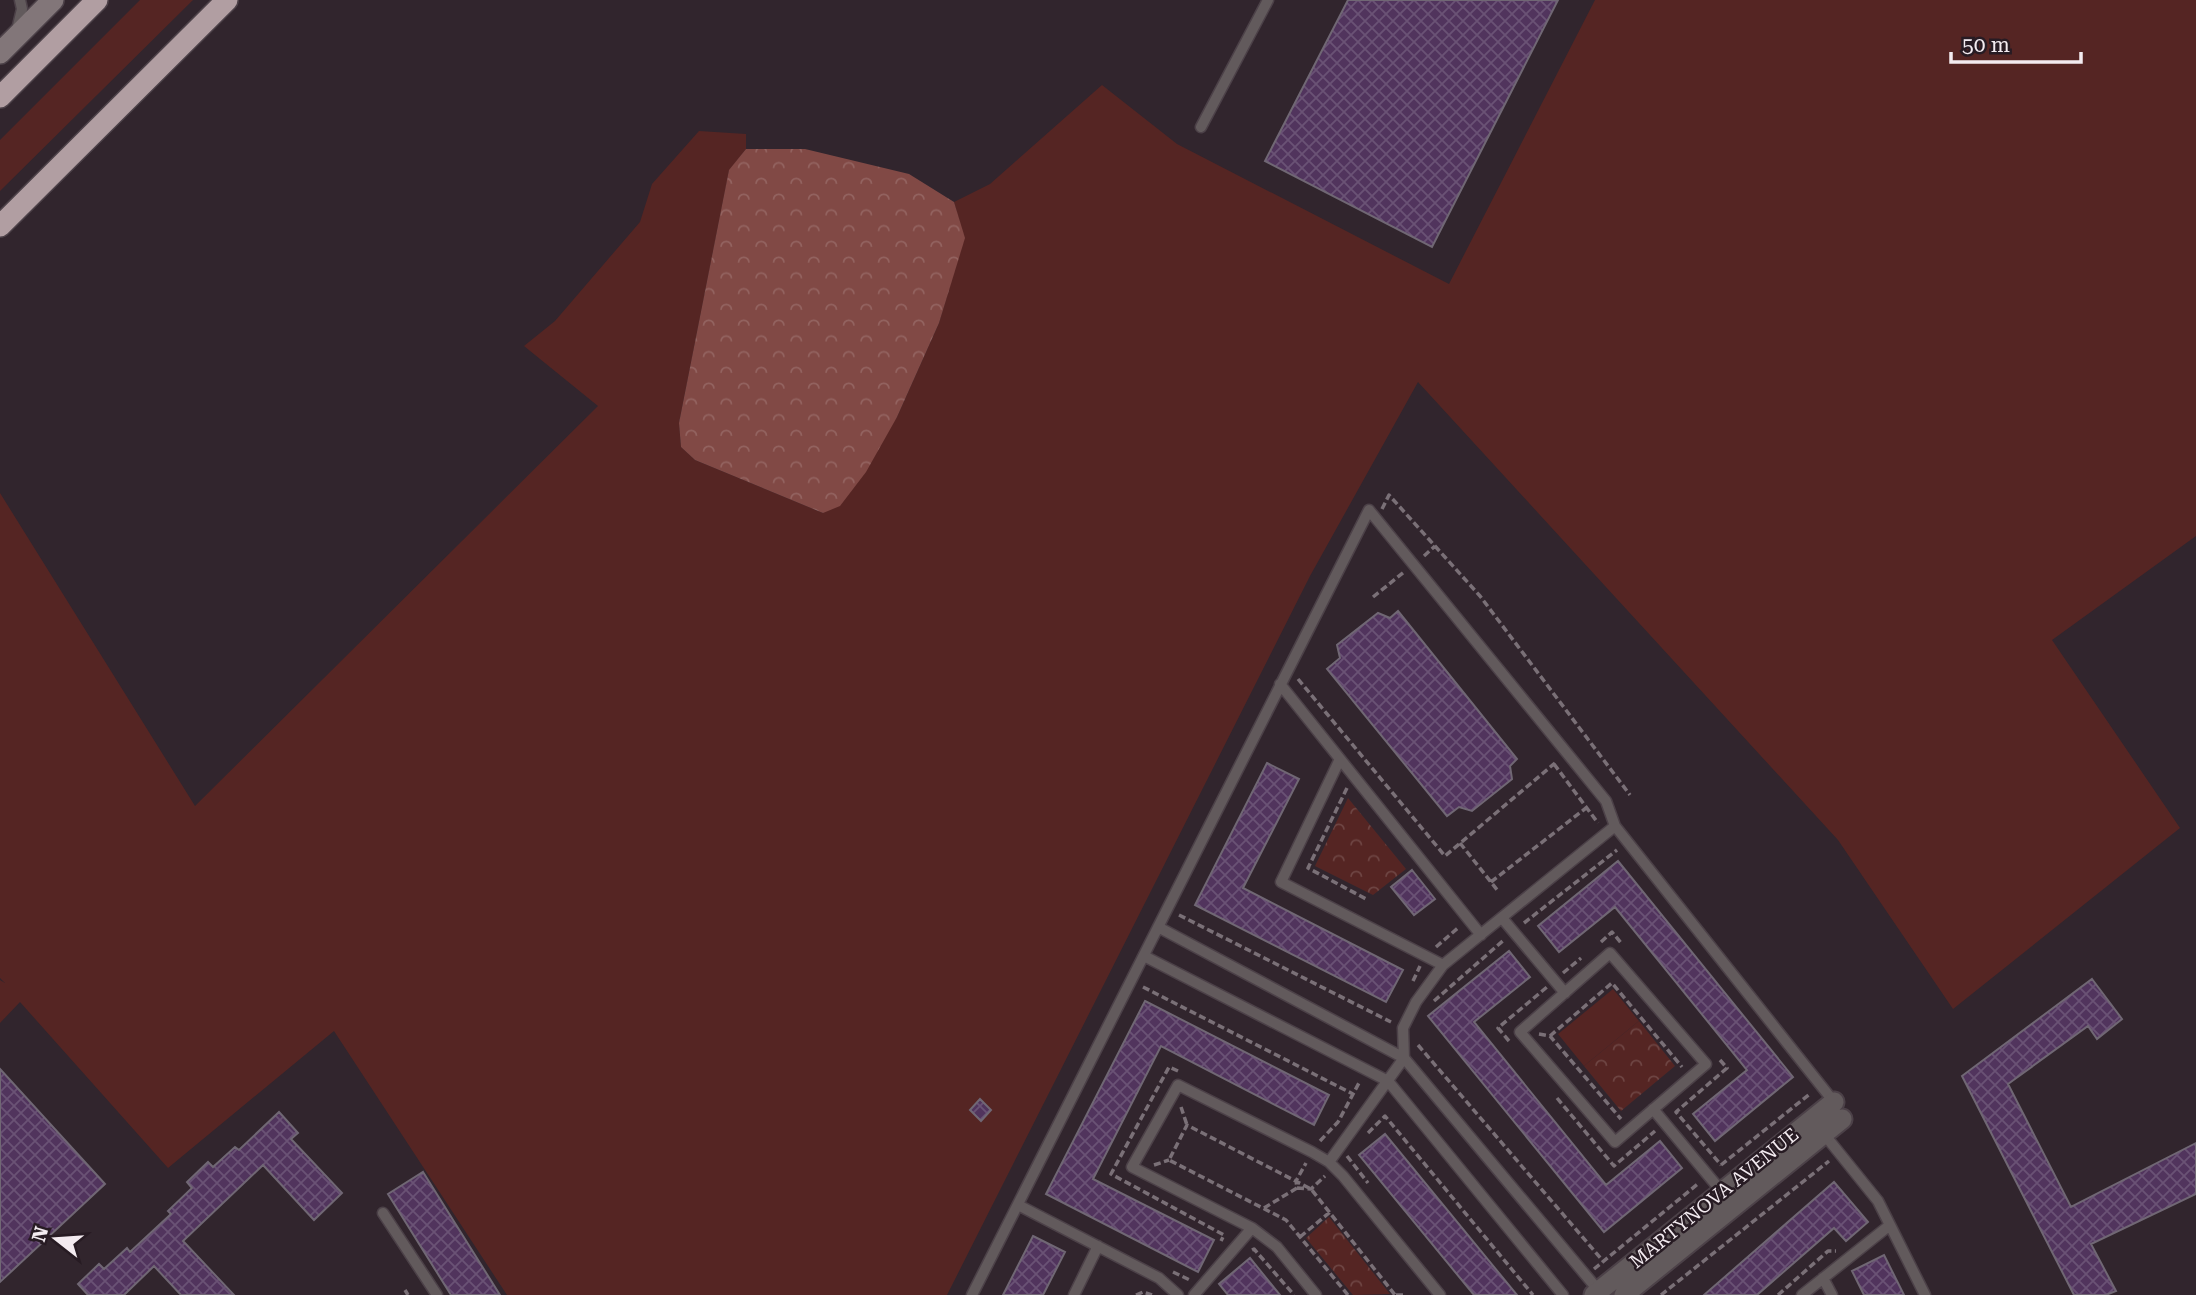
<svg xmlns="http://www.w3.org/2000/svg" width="2196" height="1295" viewBox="0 0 2196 1295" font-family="'Roboto Serif',serif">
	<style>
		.grass { fill: #552523 }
		.forest { fill: url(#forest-crowns) }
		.park { fill: url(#park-crowns) }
		.building { fill: url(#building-cross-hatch); stroke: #706774; stroke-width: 2 }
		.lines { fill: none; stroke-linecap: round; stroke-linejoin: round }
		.lane-casing { stroke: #4c4148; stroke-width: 13 }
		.street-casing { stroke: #4c4148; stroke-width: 23 }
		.secondary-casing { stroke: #4c4148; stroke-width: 24 }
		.highway-casing { stroke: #4c4148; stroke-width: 24 }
		.path { stroke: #7a7077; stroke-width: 3.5; stroke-dasharray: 7 3.5; stroke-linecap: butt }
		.lane { stroke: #625a5c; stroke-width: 10 }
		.street { stroke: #625a5c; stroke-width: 19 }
		.secondary { stroke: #827679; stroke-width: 21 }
		.highway { stroke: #b19ea2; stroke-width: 21 }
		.labels { text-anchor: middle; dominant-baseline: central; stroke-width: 5; stroke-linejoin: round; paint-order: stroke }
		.street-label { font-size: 19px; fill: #f3ebf0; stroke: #271b23 }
	</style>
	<defs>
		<pattern id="forest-crowns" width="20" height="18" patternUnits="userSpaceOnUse" patternTransform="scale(1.75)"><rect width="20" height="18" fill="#814945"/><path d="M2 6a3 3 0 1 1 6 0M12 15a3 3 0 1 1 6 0" fill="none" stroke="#936360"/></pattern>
		<pattern id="park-crowns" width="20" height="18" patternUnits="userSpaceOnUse" patternTransform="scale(1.75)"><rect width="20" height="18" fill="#552523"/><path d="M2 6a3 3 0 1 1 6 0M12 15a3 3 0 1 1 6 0" fill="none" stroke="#6e4543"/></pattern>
		<pattern id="building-cross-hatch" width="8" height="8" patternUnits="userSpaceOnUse" patternTransform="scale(1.75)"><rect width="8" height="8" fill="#51345d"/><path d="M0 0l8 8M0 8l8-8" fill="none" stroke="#6a5275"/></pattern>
	</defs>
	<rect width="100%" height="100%" fill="#31252d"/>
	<path class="grass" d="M140,0H193L0,191V140Z
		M1595,0H2196V536L2052,640L2180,828L1953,1009L1838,840L1418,382L1310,576L947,1295H507L334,1031L168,1168L20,1002L0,1023V980L5,983L0,978V493L195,806L598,406L524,346L555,321L640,222L652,184L699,131L746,134V149L729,171L679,423L681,447L695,460L823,513L897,417L939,323L964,238L954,202L990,184L1102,85L1177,144L1449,284Z
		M1613,989L1639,1021L1584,1066L1558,1034Z"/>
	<path class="forest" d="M746,149H805L909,174L954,202L965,238L939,323L897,417L866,472L840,506L823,513L695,460L681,447L679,423L729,170Z"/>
	<path class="park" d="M1348,798L1406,869L1373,895L1315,866Z
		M1639,1021L1675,1066L1621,1111L1584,1066Z
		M1329,1217L1390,1294L1353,1295L1306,1238Z"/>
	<path class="building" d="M1348,0H1558L1432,247L1265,161Z
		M1398,611L1517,759L1510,766L1512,779L1472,811L1459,807L1447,816L1327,669L1340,658L1337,645L1378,613L1390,618Z
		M1267,763L1299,779L1243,888L1403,970L1386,1002L1195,905Z
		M1618,861L1793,1077L1715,1141L1693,1114L1747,1070L1615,907L1559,952L1538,926Z
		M1412,870L1435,899L1414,915L1391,887Z
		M1509,951L1530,977L1474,1022L1606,1185L1660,1141L1682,1168L1604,1232L1428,1016Z
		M2092,979L2122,1019L2097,1039L2088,1026L2008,1084L2071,1207L2196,1143V1194L2091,1244L2116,1291L2106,1295H2074L1962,1076Z
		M1145,1001L1329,1095L1314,1125L1161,1046L1093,1179L1214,1240L1198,1272L1046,1194Z
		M0,1069L105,1184L0,1282Z
		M980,1099L991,1110L981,1121L970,1110Z
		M279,1112L298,1133L291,1139L342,1193L314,1220L263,1165L183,1241L234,1295H181L154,1266L124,1295H88L78,1284L99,1264L104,1269L127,1248L130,1252L171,1214L168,1211L192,1188L187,1182L208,1162L213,1167L235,1147L239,1150Z
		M1385,1134L1517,1295H1474L1359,1155Z
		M423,1172L500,1295H451L388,1194Z
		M1834,1182L1868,1222L1846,1241L1834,1228L1757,1295H1704Z
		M1033,1236L1065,1252L1043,1295H1003Z
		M1884,1255L1904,1295H1864L1852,1271Z
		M1250,1258L1280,1295H1228L1219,1284Z"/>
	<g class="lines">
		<g class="lane-casing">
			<path id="lane" d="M17,30L22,9L20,0
				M1201,127L1268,0
				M1280,684L1481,935
				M1340,759L1281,882L1443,965
				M1502,918L1565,993
				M1158,927L1404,1058L1599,1291
				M1610,953L1706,1064L1615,1142L1520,1032Z
				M1144,956L1388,1081L1563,1295
				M1653,1109L1722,1192
				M1824,1134L1878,1201L1925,1295
				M1329,1162L1404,1058L1403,1028L1416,1002L1443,965L1615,826
				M1018,1205L1159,1278L1178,1295
				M383,1213L437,1295
				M1823,1278L1832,1295
				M972,1295L1369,510L1606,801L1615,826L1834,1102
				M1074,1295L1098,1246
				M1194,1295L1252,1228
				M1316,1295L1277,1247L1252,1228L1132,1167L1178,1085L1312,1152L1329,1162L1343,1176L1440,1295
				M1802,1295L1890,1225"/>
		</g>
		<g class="street-casing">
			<path id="street" d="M1594,1295L1834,1102
				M1624,1295L1842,1119"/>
		</g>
		<g class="secondary-casing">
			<path id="secondary" d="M0,53L53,0"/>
		</g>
		<g class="highway-casing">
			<path id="highway" d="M0,97L97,0
				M0,226L227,0"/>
		</g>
		<path class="path" d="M1382,509L1389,495L1480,596L1630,795
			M1424,556L1435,546
			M1373,597L1404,572
			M1298,679L1445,856L1555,763
			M1554,764L1598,823
			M1347,788L1308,868L1368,900
			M1460,843L1498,891
			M1491,882L1586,808
			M1179,915L1391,1022
			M1524,923L1617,850
			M1601,942L1612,932L1622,944
			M1436,947L1459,927
			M1563,973L1581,958
			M1413,981L1420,966
			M1143,987L1353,1094
			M1434,1001L1505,939
			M1539,1034L1550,1036L1621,1119
			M1550,1036L1612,983L1682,1067
			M1509,1041L1498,1028L1547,987
			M1418,1045L1603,1261
			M1720,1060L1727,1068L1676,1112L1721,1165
			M1178,1071L1169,1067L1111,1174L1224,1235L1221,1241
			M1557,1098L1614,1166L1655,1131
			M1181,1107L1187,1125
			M1368,1133L1385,1116L1533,1295
			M1320,1141L1338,1122L1360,1081
			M1347,1156L1368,1183
			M1154,1165L1169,1160
			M1721,1165L1811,1093
			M1297,1188L1311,1189L1325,1176
			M1264,1208L1297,1188L1296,1181L1306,1163
			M1300,1237L1330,1212
			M1252,1250L1254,1249L1294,1295
			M1594,1269L1699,1183
			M1173,1272L1192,1281
			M405,1290L408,1295
			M1136,1295L1143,1292L1152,1295
			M1348,1295L1286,1220L1169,1160L1187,1125L1311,1189L1395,1295
			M1396,1295H1404
			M1661,1295L1829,1161
			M1778,1295L1828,1251H1836"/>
		<use href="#lane" class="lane"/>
		<use href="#street" class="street"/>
		<use href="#secondary" class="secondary"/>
		<use href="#highway" class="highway"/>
	</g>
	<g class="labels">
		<g class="street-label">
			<text transform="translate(1714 1198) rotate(-39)">MARTYNOVA AVENUE</text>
		</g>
	</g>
	<g transform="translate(56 1239) rotate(287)" stroke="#271b23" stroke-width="5" paint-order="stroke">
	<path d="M0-5L12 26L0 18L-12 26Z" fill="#f3ebf0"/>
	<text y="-10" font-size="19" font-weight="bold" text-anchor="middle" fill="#f3ebf0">N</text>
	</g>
	<path d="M1951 52v10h130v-10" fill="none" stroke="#f3ebf0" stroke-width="3.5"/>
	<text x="1962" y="52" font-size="21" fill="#f3ebf0" stroke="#271b23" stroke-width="5" paint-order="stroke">50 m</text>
</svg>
